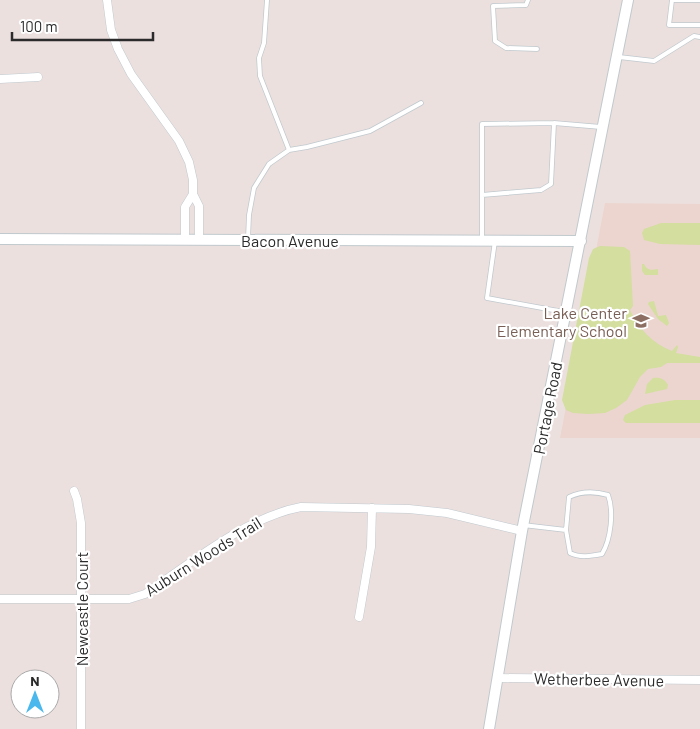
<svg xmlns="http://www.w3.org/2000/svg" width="700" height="729" viewBox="0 0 700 729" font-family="Barlow,sans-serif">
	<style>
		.education { fill: #ecd5cf }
		.green { fill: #d3de9f }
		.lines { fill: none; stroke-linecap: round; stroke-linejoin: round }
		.lane-casing { stroke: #c0c9cd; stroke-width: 5.5 }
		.street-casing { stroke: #c0c9cd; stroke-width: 9 }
		.secondary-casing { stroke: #c0c9cd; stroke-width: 12 }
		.lane { stroke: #fff; stroke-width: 4 }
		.street { stroke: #fff; stroke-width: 8 }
		.secondary { stroke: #fff; stroke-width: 10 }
		.labels { text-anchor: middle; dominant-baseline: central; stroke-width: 4.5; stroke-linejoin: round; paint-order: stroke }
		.street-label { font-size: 16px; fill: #2b2b2b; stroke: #fff }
		.education-label { font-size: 16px; fill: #785e54; stroke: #fff; text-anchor: end }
	</style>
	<rect width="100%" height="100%" fill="#ece0df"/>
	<path class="education" d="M605,203L700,204V438H560Z"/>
	<path class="green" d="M661,223H700V245L660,244L644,240L642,233L644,229Z
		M600,246L624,247L630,251L633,306L630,310C639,329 652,343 672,351L677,345L678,347L676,353L700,357V363H667L661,367L648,369L640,377L627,400L616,408L605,413L588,414L573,413L566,410L562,400L589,258L593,249Z
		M642,264H644C647,271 652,270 658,269V275H645L642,271Z
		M654,301L658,316L666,315L669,323L667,326L658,319L648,304L649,302Z
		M653,378C660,377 665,379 668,385L667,389L645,394L647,384Z
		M675,400H700V423H626L623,420L625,415L645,405Z"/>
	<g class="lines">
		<g class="lane-casing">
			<path id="lane" d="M267,0L264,43L259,58L260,76L289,150
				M528,0L526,5L493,6L495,41L506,48L537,49
				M672,0L669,25H700
				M672,0H700
				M619,57L654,61L694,36L700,37
				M482,195L541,190L551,184L554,123
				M248,238L249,215L254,188L269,164L289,150L307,147L370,131L421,103
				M482,238V124L554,123L601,127
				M495,241L487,298L564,312
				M523,525L566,530L570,553C580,558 591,556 602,554C611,539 614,511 608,495C594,491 582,491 569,497L566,530"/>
		</g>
		<g class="street-casing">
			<path id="street" d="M107,0L111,30L118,49L131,74L179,141L189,162L193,180V194L185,207V240
				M0,79L38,77
				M193,194L199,206V240
				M74,491L77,499L81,523V729
				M0,599H129L145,594C191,563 247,517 301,507L409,509L447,513L522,531
				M359,617L371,547L372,508
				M497,678L700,680"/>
		</g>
		<g class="secondary-casing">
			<path id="secondary" d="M0,239L581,241
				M489,729L522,531L628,0"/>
		</g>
		<use href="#lane" class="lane"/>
		<use href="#street" class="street"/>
		<use href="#secondary" class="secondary"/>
	</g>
	<defs>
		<g id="school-bare" transform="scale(1.35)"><path d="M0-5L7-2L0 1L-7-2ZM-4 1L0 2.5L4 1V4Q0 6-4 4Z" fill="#8d6e63" stroke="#fff" stroke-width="2.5" paint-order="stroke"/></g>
	</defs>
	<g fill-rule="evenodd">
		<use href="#school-bare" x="641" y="321"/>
	</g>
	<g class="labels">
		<g class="street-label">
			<text x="290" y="240">Bacon Avenue</text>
			<text transform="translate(547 408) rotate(-79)">Portage Road</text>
			<text transform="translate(203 556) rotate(-32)">Auburn Woods Trail</text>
			<text transform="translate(81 609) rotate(-90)">Newcastle Court</text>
			<text transform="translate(599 679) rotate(1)">Wetherbee Avenue</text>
		</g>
		<g class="education-label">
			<text x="627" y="312">Lake Center<tspan x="627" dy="18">Elementary School</tspan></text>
		</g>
	</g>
	<g transform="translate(35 694)"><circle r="24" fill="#ffffff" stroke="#aaaaaa"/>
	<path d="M0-4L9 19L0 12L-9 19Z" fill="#4bb8ed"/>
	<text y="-8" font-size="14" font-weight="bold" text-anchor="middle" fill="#2b2b2b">N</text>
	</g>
	<path d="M12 32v8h141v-8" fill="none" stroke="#2b2b2b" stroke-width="2.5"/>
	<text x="20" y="32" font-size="15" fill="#2b2b2b" stroke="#ffffff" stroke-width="4" paint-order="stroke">100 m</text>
</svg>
